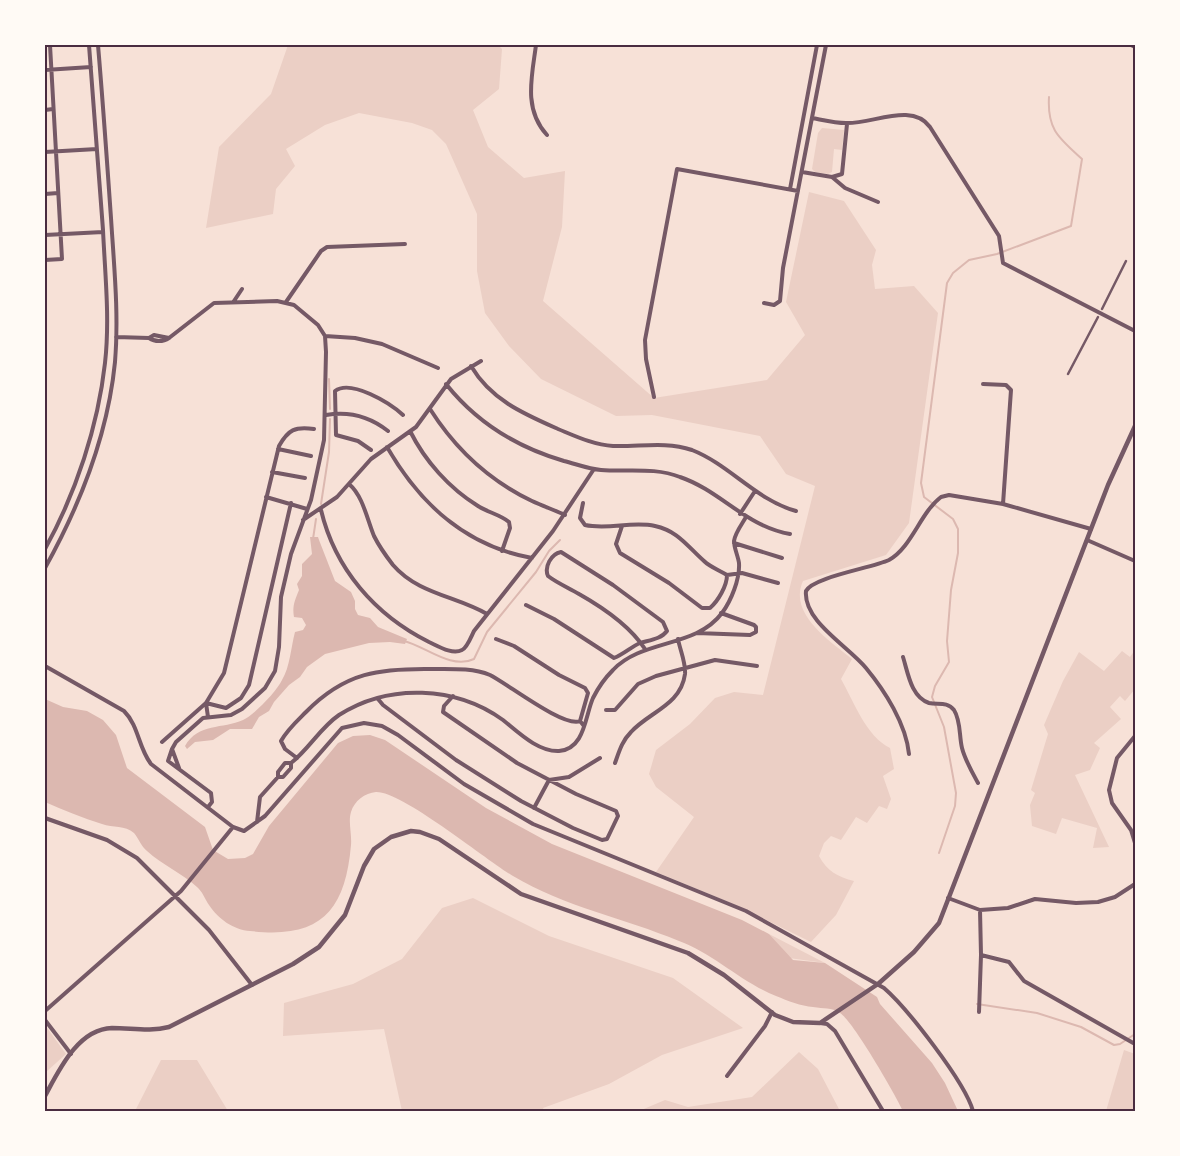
<svg xmlns="http://www.w3.org/2000/svg" width="1180" height="1156" viewBox="0 0 1180 1156" font-family="Figtree,sans-serif">
	<style>
		.green { fill: #ebcfc5 }
		.water { fill: #dcb8b0 }
		.lines { fill: none; stroke-linecap: round; stroke-linejoin: round }
		.stream { stroke: #dcb8b0; stroke-width: 2 }
		.pedestrian { stroke: #755966; stroke-width: 2.5 }
		.minor { stroke: #755966; stroke-width: 4 }
		.tertiary { stroke: #755966; stroke-width: 4.5 }
		.neatline { fill: none; stroke: #4a2c40; stroke-width: 2 }
	</style>
	<rect width="100%" height="100%" fill="#f7e1d7"/>
	<path class="green" d="M288,45H498L502,49L499,89L473,110L488,147L524,178L565,171L562,227L543,301L654,398L767,380L805,335L786,302L809,192L844,201L876,250L872,265L875,289L914,286L938,313L909,523L886,555L803,581C788,614 830,641 852,659L841,679C854,702 866,736 890,748L894,769L883,776L891,799L887,809L879,806L867,823L856,817L841,840L831,836L824,843L819,856C827,871 838,877 854,881L836,915L811,942L731,903L656,872L694,817L656,787L649,774L656,750L690,724L715,698L734,692L763,695L815,486L786,474L760,436L652,415L616,416L541,379L509,346L485,313L477,271V214L446,144L432,130L412,123L359,113L325,125L286,149L295,166L276,189L273,214L206,228L219,147L271,94Z
		M822,128L844,130L842,150L834,149L832,172L828,174L815,172L812,169L818,133Z
		M1135,650V689L1125,701L1120,696L1110,707L1121,719L1094,743L1100,748L1090,770L1075,775L1109,847L1093,848L1097,828L1062,818L1056,834L1032,826L1030,805L1035,793L1031,790L1048,734L1044,725L1063,681L1079,652L1104,671L1122,651L1130,657Z
		M473,898L549,936L673,978L743,1028L662,1055L609,1084L543,1108L544,1111H402L384,1029L283,1036L284,1003L353,984L402,959L442,908Z
		M769,934L825,963L789,958Z
		M45,1025L66,1054L46,1072L45,1071Z
		M1124,1050L1135,1054V1111H1106Z
		M799,1052L818,1069L840,1111H639L665,1100L688,1107L752,1097Z
		M161,1060H197L228,1111H135Z"/>
	<path class="water" d="M310,537H318L319,540L335,581L351,592L355,601V609L358,615L370,618L378,627L407,639L405,644L390,642L369,643L325,654L307,667L300,677L289,685L274,702L269,711L259,717L252,729H230L213,740L195,742L187,749L185,746C198,723 223,729 243,720C254,715 277,691 282,680C290,667 291,647 295,632L303,630L306,625L302,618L294,617C292,606 295,600 299,590L297,584L302,576V564L312,554Z
		M45,699L63,707L87,711L103,720L116,735L127,768L205,827L213,850L228,859L245,858L253,854L269,826L338,743L353,736L370,735L385,740L486,808L552,844L742,920L769,934L793,960L825,963L877,997L880,1004L932,1063L945,1083L958,1111H903C895,1094 853,1021 840,1013C831,1007 824,1009 813,1007C801,1006 788,1001 776,996C741,982 714,954 679,941C624,918 565,907 513,876C486,860 402,791 376,792C365,793 354,801 351,812C348,822 352,834 351,845C345,913 319,939 250,931C234,930 218,919 209,905C205,899 202,891 197,887C182,873 162,865 147,851C141,846 139,839 134,833C125,825 113,828 102,824C83,818 63,810 45,802Z"/>
	<g class="lines">
		<path class="stream" d="M329,379L330,409
			M321,504L329,452L330,419
			M313,539L316,519
			M404,641C425,646 451,670 474,659L487,632L536,572L549,551L560,540
			M939,853L955,806L956,793L944,727L932,697L935,686L949,662L947,641L951,590L958,553V529L953,519L924,497L921,483L947,283L953,273L969,260L997,254L1071,226L1082,159C1059,138 1047,130 1049,97
			M977,1004L1037,1013L1081,1027L1114,1045L1120,1044L1135,1034"/>
		<path class="pedestrian" d="M1102,309L1126,261
			M1068,374L1098,317"/>
		<path class="minor" d="M536,45C532,76 523,109 547,135
			M1131,45L1135,47
			M45,70L91,67
			M45,110L53,109
			M812,118C823,120 835,123 846,123C873,124 912,102 930,127L999,236L1003,263L1135,331
			M45,152L97,149
			M802,172L832,177L842,174L847,124
			M832,177L845,188L878,202
			M790,189L817,45
			M45,194L58,193
			M45,235L103,232
			M45,260L62,259L50,45
			M234,301L242,289
			M286,302L321,251L327,247L405,244
			M764,303L774,305L780,301L783,268L826,45
			M325,336L355,338L382,344L438,368
			M116,337L149,338
			M169,338L154,335L149,338C155,342 163,342 169,338L214,303L277,301L294,305L318,325L325,336L326,352L324,440L311,500L291,554L281,597L279,647L275,671L265,688L242,709L231,715L203,718L176,742L172,749
			M471,366C491,400 524,414 558,429C575,436 594,445 613,446C640,447 665,441 692,450C730,465 756,500 796,511
			M446,384C477,423 516,447 564,461C576,464 589,469 601,470C628,472 655,467 680,477C721,491 745,526 790,534
			M983,384L1006,385L1011,390L1003,504L1091,529
			M654,397L646,359L645,340L677,169L798,191
			M430,409C456,450 488,480 532,501C543,506 554,510 565,515
			M326,415C349,411 369,416 388,431
			M410,431C425,461 449,488 478,506C487,512 501,515 509,522L510,528L502,551
			M387,447C420,504 465,546 532,558
			M278,449L311,456
			M371,450L358,441L336,435L335,391C351,379 390,403 403,415
			M272,472L305,478
			M349,484C363,496 367,519 374,536C379,546 386,556 393,565C418,594 456,596 487,614
			M266,497L307,509
			M583,503L580,518L585,525C608,530 632,521 655,526C678,531 687,546 704,561C710,567 719,570 727,575L742,573L778,583
			M321,510C335,569 375,615 429,642C438,646 452,655 462,650C467,648 471,637 474,631L553,531L594,469
			M740,514L755,491
			M303,520L337,497L371,459L416,427L451,379L481,361
			M622,526L616,544L620,553L669,583L702,608H710C718,601 727,586 727,575
			M1087,540L1135,561
			M734,543L782,558
			M45,549C76,493 98,426 105,363C110,319 105,274 103,230C98,168 94,107 89,45
			M45,568C80,505 108,433 115,362C119,314 114,266 111,218C107,161 103,103 98,45
			M526,605L554,619L614,658C624,654 631,647 640,643C650,640 661,639 667,631L663,622L613,585L561,552C551,554 544,567 548,576C557,583 569,588 579,594C602,607 630,626 645,649
			M697,633L750,635L756,632V627L754,625L721,613
			M496,639L514,646L559,675L585,688L588,693L580,721
			M903,657C908,673 911,697 929,703C938,705 947,701 954,710C961,721 959,736 962,748C965,760 972,772 978,783
			M45,666L124,711C139,726 138,747 151,764L233,827L244,831L265,816L342,728L364,723L382,726L398,735L464,784L533,824L746,911L884,988C907,1008 965,1082 973,1111
			M378,699L383,705L456,760L521,801L573,828L602,840L607,839L618,816L616,811L576,794L517,763L443,712L444,706L453,696
			M606,710H615L638,684L656,676L715,660L757,666
			M208,717L206,703L226,708L241,698L249,685L291,503
			M1135,736L1117,758L1109,790L1112,803L1131,830L1135,843
			M162,742L206,703L224,673L279,446C288,430 295,426 314,429
			M909,754C906,724 885,691 866,668C848,646 803,621 806,591C813,577 872,568 889,560C912,547 920,513 941,497L949,495L1003,504
			M297,758L285,749L281,741C287,730 297,721 306,712C345,672 380,668 434,669C452,669 473,668 490,675C508,684 564,728 580,721L584,726
			M291,763C309,749 320,728 339,715C389,683 456,686 503,720C518,732 538,752 559,751C585,749 585,716 593,698C598,688 605,678 613,670C642,639 696,648 722,613C731,601 740,579 739,563C738,556 734,548 734,541C735,533 742,524 746,517
			M615,763C619,752 622,741 631,732C649,712 681,705 685,674C686,663 680,650 678,639
			M179,768L172,749L168,761L211,793L212,802L208,807
			M534,808L549,780L569,777L600,758
			M45,818L107,840L137,858L209,930L252,985
			M257,822L260,797L278,777H283L291,768V763H285L278,772V777
			M948,898L980,910L1008,908L1035,899L1076,903L1098,902L1115,897L1135,884
			M981,955L1009,962L1024,981L1135,1044
			M45,1011L181,891L233,827
			M979,1012L981,955L980,910
			M45,1020L71,1054
			M820,1023L827,1024L835,1031L883,1111
			M727,1076L765,1026L772,1012"/>
		<path class="tertiary" d="M45,1096C59,1070 78,1029 112,1028C132,1028 150,1032 169,1027L293,964L319,947L345,915L364,866L374,849L391,837L411,831L420,832L439,839L521,894L688,953L724,975L775,1015L793,1022L820,1023L878,984L914,952L939,923L1108,485L1135,426"/>
	</g>
	<rect width="1180" height="1156" fill="none" stroke="#fffaf5" stroke-width="92"/>
	<rect x="46" y="46" width="1088" height="1064" class="neatline"/>
</svg>
